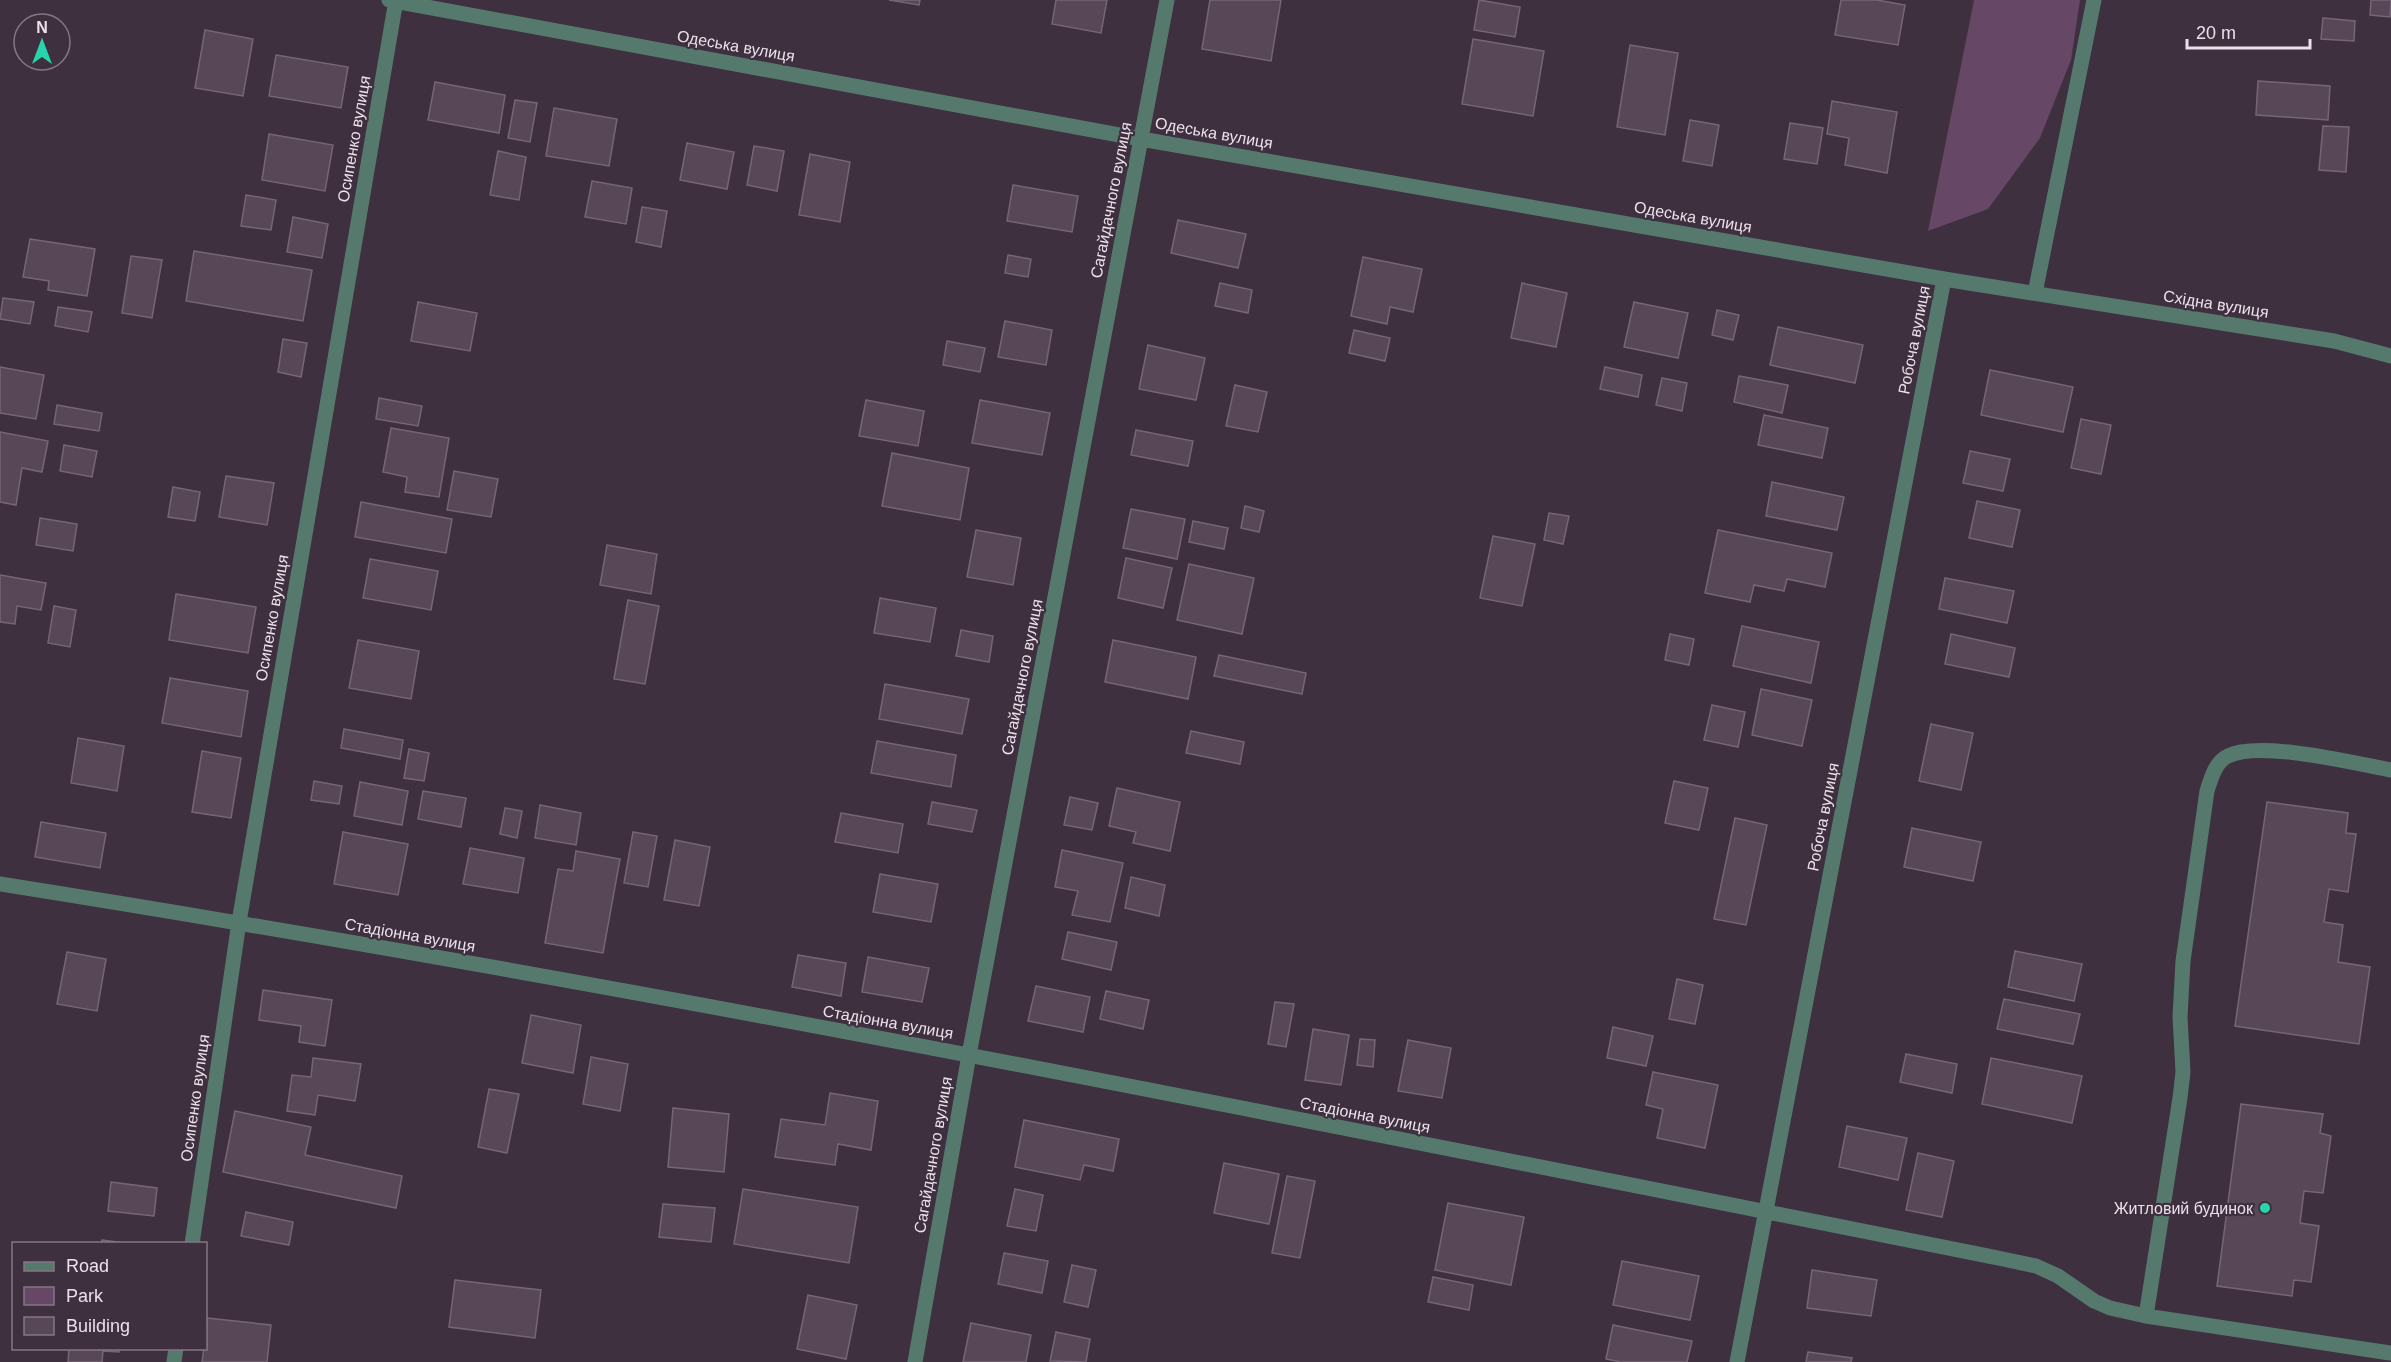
<svg xmlns="http://www.w3.org/2000/svg" width="2391" height="1362" viewBox="0 0 2391 1362" font-family="Arial,sans-serif">
	<style>
		.green { fill: #664766 }
		.building { fill: #584857; stroke: #766576; stroke-width: 1.5 }
		.lines { fill: none; stroke-linecap: round; stroke-linejoin: round }
		.minor { stroke: #55796d; stroke-width: 15 }
		.poi-dot { fill: #27d5ad; stroke: #3f303f; stroke-width: 2 }
		.labels { text-anchor: middle; dominant-baseline: central; stroke-width: 4.5; stroke-linejoin: round; paint-order: stroke }
		.street-label { font-size: 16px; fill: #ebe1ea; stroke: #3f303f }
		.poi-label { font-size: 16px; fill: #ebe1ea; stroke: #3f303f; text-anchor: end }
	</style>
	<rect width="100%" height="100%" fill="#3f303f"/>
	<path class="green" d="M1974,0H2080L2071,60L2040,138L1988,209L1928,231Z"/>
	<path class="building" d="M889,0H920L919,5Z
		M1056,0H1107L1101,33L1052,24Z
		M1210,0H1281L1271,61L1202,49Z
		M1479,0L1520,7L1515,37L1474,30Z
		M1841,0H1877L1905,5L1898,45L1835,35Z
		M2371,0H2391L2390,17L2370,15Z
		M2323,18L2355,21L2354,41L2321,39Z
		M205,30L253,39L243,96L195,88Z
		M1473,39L1544,51L1533,116L1462,104Z
		M1630,45L1678,53L1665,135L1617,127Z
		M276,55L348,67L341,108L269,96Z
		M2258,81L2330,86L2328,120L2256,115Z
		M435,82L505,95L499,133L428,120Z
		M515,100L537,103L530,142L508,138Z
		M1832,101L1897,112L1887,173L1845,165L1849,138L1827,134Z
		M554,108L617,119L609,166L546,156Z
		M1690,120L1719,125L1712,166L1683,161Z
		M1790,123L1823,128L1817,164L1784,159Z
		M2323,126L2349,127L2346,172L2319,170Z
		M269,134L333,145L325,191L262,180Z
		M687,143L734,152L727,189L680,180Z
		M754,146L784,151L777,191L747,185Z
		M498,151L526,157L519,200L490,195Z
		M810,154L850,162L840,222L799,215Z
		M592,181L632,188L626,224L585,217Z
		M1013,185L1078,196L1072,232L1007,221Z
		M246,195L276,200L271,230L241,226Z
		M642,207L667,211L661,247L636,242Z
		M293,217L328,224L322,258L287,252Z
		M1178,220L1246,234L1238,268L1171,253Z
		M30,239L95,249L87,296L48,290L49,281L23,277Z
		M194,251L312,270L303,321L186,301Z
		M1008,255L1031,259L1028,277L1005,273Z
		M131,256L162,260L152,318L122,313Z
		M1363,257L1422,269L1413,312L1390,307L1387,324L1351,316Z
		M1220,283L1252,290L1248,313L1215,306Z
		M1522,283L1567,293L1556,347L1511,338Z
		M3,298L34,302L30,324L0,319Z
		M418,302L477,313L470,351L411,341Z
		M1634,302L1688,313L1678,358L1624,347Z
		M58,307L92,312L88,332L55,326Z
		M1717,310L1739,315L1733,340L1712,335Z
		M1005,321L1052,330L1046,365L998,357Z
		M1778,327L1863,345L1855,383L1770,365Z
		M1354,330L1390,338L1385,361L1349,353Z
		M283,339L307,343L301,377L278,372Z
		M947,341L985,348L980,372L943,365Z
		M1148,345L1205,358L1196,400L1139,389Z
		M0,367L44,375L36,419L0,413Z
		M1605,367L1642,375L1638,397L1600,389Z
		M1990,370L2073,387L2063,432L1981,415Z
		M1739,376L1788,385L1782,413L1734,402Z
		M1662,378L1687,383L1682,411L1656,405Z
		M1235,385L1267,392L1258,432L1226,426Z
		M379,398L422,406L418,426L376,419Z
		M866,400L924,411L918,446L859,436Z
		M980,400L1050,413L1042,455L972,443Z
		M57,405L102,413L99,431L54,424Z
		M1764,415L1828,428L1822,458L1758,445Z
		M2081,419L2111,425L2101,474L2071,468Z
		M391,428L449,438L439,497L405,492L407,477L383,472Z
		M1136,430L1193,441L1188,466L1131,455Z
		M0,432L48,441L42,472L22,468L16,505L0,502Z
		M64,445L97,451L92,477L60,471Z
		M1970,451L2010,459L2003,491L1963,483Z
		M892,453L969,468L960,520L882,506Z
		M454,471L498,479L491,517L447,510Z
		M226,476L274,483L267,525L219,517Z
		M1772,482L1844,497L1837,530L1766,516Z
		M173,487L200,492L195,521L168,517Z
		M1977,501L2020,510L2012,547L1969,538Z
		M361,502L452,519L446,553L355,537Z
		M1245,506L1264,511L1259,532L1241,528Z
		M1131,509L1185,519L1177,559L1123,548Z
		M1549,513L1569,516L1563,544L1544,540Z
		M40,518L77,524L73,551L36,545Z
		M1193,521L1228,528L1224,549L1189,542Z
		M976,530L1021,538L1013,585L967,577Z
		M1718,530L1832,553L1825,587L1787,579L1784,591L1754,585L1750,602L1705,593Z
		M1493,536L1535,544L1522,606L1480,598Z
		M607,545L657,554L651,594L600,585Z
		M1126,558L1172,568L1163,608L1118,598Z
		M370,559L438,571L431,610L363,598Z
		M1189,564L1254,578L1242,634L1177,620Z
		M0,575L46,583L41,610L17,606L15,624L0,622Z
		M1945,578L2014,591L2007,623L1939,609Z
		M176,594L256,607L248,653L169,640Z
		M880,598L936,608L930,642L874,633Z
		M628,600L659,606L645,684L614,679Z
		M54,606L76,610L70,647L48,643Z
		M1742,626L1819,642L1811,683L1733,666Z
		M961,630L993,636L989,662L956,656Z
		M1670,634L1694,639L1689,665L1665,660Z
		M1951,634L2015,648L2009,677L1945,664Z
		M358,640L419,651L411,699L349,688Z
		M1113,640L1196,657L1188,699L1105,682Z
		M1219,655L1306,673L1302,694L1214,676Z
		M170,678L248,691L241,737L162,723Z
		M885,684L969,699L962,734L879,719Z
		M1761,689L1812,700L1802,746L1752,735Z
		M1712,705L1745,712L1738,747L1704,740Z
		M1931,724L1973,733L1961,790L1919,781Z
		M344,729L403,740L400,759L341,748Z
		M1191,731L1244,742L1240,764L1186,753Z
		M78,738L124,746L117,791L71,783Z
		M877,741L956,755L951,787L871,773Z
		M409,749L429,753L424,781L404,778Z
		M202,751L241,758L231,818L192,812Z
		M314,781L342,786L339,804L311,800Z
		M1674,781L1708,788L1699,830L1665,823Z
		M360,782L408,791L402,825L354,816Z
		M1117,788L1180,802L1170,851L1133,843L1136,832L1109,826Z
		M423,791L466,798L461,827L418,819Z
		M1070,797L1098,803L1092,830L1064,825Z
		M932,802L977,810L972,832L928,824Z
		M2267,802L2348,813L2346,833L2356,834L2348,892L2329,889L2324,922L2343,925L2338,962L2370,967L2359,1044L2235,1026Z
		M540,805L581,813L576,845L535,838Z
		M505,808L522,811L517,838L500,834Z
		M841,813L903,824L898,853L835,842Z
		M1735,818L1767,825L1746,925L1714,919Z
		M41,822L106,833L100,868L35,857Z
		M1912,828L1981,842L1973,881L1904,867Z
		M343,832L408,844L398,895L334,884Z
		M633,832L657,836L648,887L624,883Z
		M675,840L710,847L699,906L664,900Z
		M470,848L524,858L518,893L463,884Z
		M1062,850L1123,863L1110,922L1072,915L1078,891L1055,887Z
		M576,851L620,859L603,953L545,943L558,869L573,871Z
		M880,874L938,884L931,922L873,912Z
		M1131,877L1165,885L1159,916L1125,908Z
		M1068,932L1117,942L1111,970L1062,959Z
		M2015,951L2082,964L2074,1001L2008,987Z
		M67,952L106,959L97,1011L57,1004Z
		M798,955L846,963L841,996L792,987Z
		M868,957L929,968L922,1002L862,992Z
		M1677,979L1703,985L1695,1024L1669,1019Z
		M1036,986L1090,997L1083,1032L1028,1021Z
		M263,990L332,1000L325,1046L299,1042L301,1026L259,1020Z
		M1106,991L1149,1000L1143,1029L1100,1019Z
		M2004,999L2080,1014L2073,1044L1997,1029Z
		M1275,1002L1294,1004L1286,1047L1268,1044Z
		M531,1015L581,1025L573,1073L522,1063Z
		M1613,1027L1653,1036L1646,1066L1607,1058Z
		M1313,1029L1349,1035L1341,1085L1305,1080Z
		M1360,1039L1375,1040L1373,1067L1357,1065Z
		M1408,1040L1451,1048L1442,1098L1398,1091Z
		M1906,1054L1957,1064L1952,1093L1900,1082Z
		M591,1057L628,1064L620,1111L583,1104Z
		M313,1058L361,1064L355,1101L318,1095L315,1115L287,1111L292,1075L311,1077Z
		M1991,1058L2082,1076L2072,1123L1982,1104Z
		M1653,1072L1718,1085L1705,1148L1657,1138L1663,1109L1646,1105Z
		M489,1089L519,1094L507,1153L478,1147Z
		M830,1093L878,1101L871,1150L838,1144L835,1165L775,1157L781,1119L825,1125Z
		M2241,1104L2323,1114L2320,1133L2331,1136L2323,1193L2304,1191L2300,1223L2319,1226L2311,1282L2294,1280L2292,1296L2217,1286Z
		M673,1108L729,1114L724,1172L668,1167Z
		M235,1111L311,1127L305,1155L402,1176L396,1208L223,1172Z
		M1024,1120L1119,1139L1113,1171L1084,1165L1080,1180L1015,1167Z
		M1847,1126L1907,1138L1898,1180L1839,1167Z
		M1918,1153L1954,1161L1942,1217L1906,1210Z
		M1224,1163L1279,1174L1269,1224L1214,1213Z
		M1287,1176L1315,1181L1300,1258L1272,1253Z
		M111,1182L157,1188L154,1216L108,1211Z
		M743,1189L858,1207L849,1263L734,1244Z
		M1015,1189L1043,1195L1036,1231L1007,1226Z
		M1448,1203L1524,1217L1511,1285L1435,1270Z
		M663,1204L715,1208L711,1242L659,1237Z
		M246,1212L293,1222L289,1245L241,1236Z
		M102,1240L132,1244H101Z
		M1004,1253L1048,1261L1042,1293L998,1284Z
		M1622,1261L1699,1276L1690,1320L1613,1305Z
		M1072,1265L1096,1270L1088,1307L1064,1302Z
		M1812,1270L1877,1280L1871,1316L1807,1308Z
		M1433,1277L1473,1285L1469,1310L1428,1302Z
		M455,1280L541,1290L535,1338L449,1327Z
		M808,1295L857,1305L846,1359L797,1349Z
		M207,1318L271,1325L267,1362H202L204,1348H206Z
		M971,1323L1031,1335L1026,1362H963Z
		M1613,1325L1692,1341L1687,1362H1621L1606,1359Z
		M1056,1332L1090,1339L1086,1362L1050,1361Z
		M69,1348H119V1352L103,1351L102,1362H68Z
		M1808,1352L1852,1358L1851,1362H1806Z"/>
	<g class="lines">
		<path class="minor" d="M389,0L1141,139L1944,279L2334,341L2391,356
			M2035,293L2094,0
			M0,884C669,990 1334,1126 1998,1258L2036,1266L2058,1276L2094,1301L2110,1308L2146,1316
			M192,1244L239,922L396,0
			M2390,1353L2146,1316L2180,1098L2183,1072L2180,1017L2183,961L2207,791C2211,779 2215,762 2228,756C2259,740 2353,763 2391,770
			M174,1362L176,1348
			M915,1362L969,1055L1167,0
			M1737,1362L1944,279"/>
	</g>
	<circle class="poi-dot" cx="2265" cy="1208" r="6"/>
	<g class="labels">
		<g class="street-label">
			<text transform="translate(736 46) rotate(10)">Одеська вулиця</text>
			<text transform="translate(1214 133) rotate(10)">Одеська вулиця</text>
			<text transform="translate(354 139) rotate(-80)">Осипенко вулиця</text>
			<text transform="translate(1111 200) rotate(-79)">Сагайдачного вулиця</text>
			<text transform="translate(1693 217) rotate(10)">Одеська вулиця</text>
			<text transform="translate(2216 304) rotate(9)">Східна вулиця</text>
			<text transform="translate(1914 340) rotate(-79)">Робоча вулиця</text>
			<text transform="translate(272 618) rotate(-80)">Осипенко вулиця</text>
			<text transform="translate(1022 677) rotate(-79)">Сагайдачного вулиця</text>
			<text transform="translate(1823 817) rotate(-79)">Робоча вулиця</text>
			<text transform="translate(410 935) rotate(10)">Стадіонна вулиця</text>
			<text transform="translate(888 1022) rotate(10)">Стадіонна вулиця</text>
			<text transform="translate(195 1098) rotate(-82)">Осипенко вулиця</text>
			<text transform="translate(1365 1115) rotate(11)">Стадіонна вулиця</text>
			<text transform="translate(933 1155) rotate(-80)">Сагайдачного вулиця</text>
		</g>
		<g class="poi-label">
			<text x="2253" y="1208">Житловий будинок</text>
		</g>
	</g>
	<rect x="12" y="1242" width="195" height="108" fill="#3f303f" stroke="#847783" stroke-width="1.5"/>
	<rect x="24" y="1262" width="30" height="9" fill="#55796d" stroke="#847783" stroke-width="1.5"/>
	<text x="66" y="1272" font-size="18" fill="#ebe1ea">Road</text>
	<rect x="24" y="1287" width="30" height="18" fill="#664766" stroke="#847783" stroke-width="1.5"/>
	<text x="66" y="1302" font-size="18" fill="#ebe1ea">Park</text>
	<rect x="24" y="1317" width="30" height="18" fill="#584857" stroke="#847783" stroke-width="1.5"/>
	<text x="66" y="1332" font-size="18" fill="#ebe1ea">Building</text>
	<g transform="translate(42 42)"><circle r="28" fill="#3f303f" stroke="#847783" stroke-width="1.5"/>
	<path d="M0-4.5L10 22L0 15L-10 22Z" fill="#27d5ad"/>
	<text y="-9" font-size="16" font-weight="bold" text-anchor="middle" fill="#ebe1ea">N</text>
	</g>
	<path d="M2187 39v9h123v-9" fill="none" stroke="#ebe1ea" stroke-width="3"/>
	<text x="2196" y="39" font-size="18" fill="#ebe1ea" stroke="#3f303f" stroke-width="4.5" paint-order="stroke">20 m</text>
</svg>
